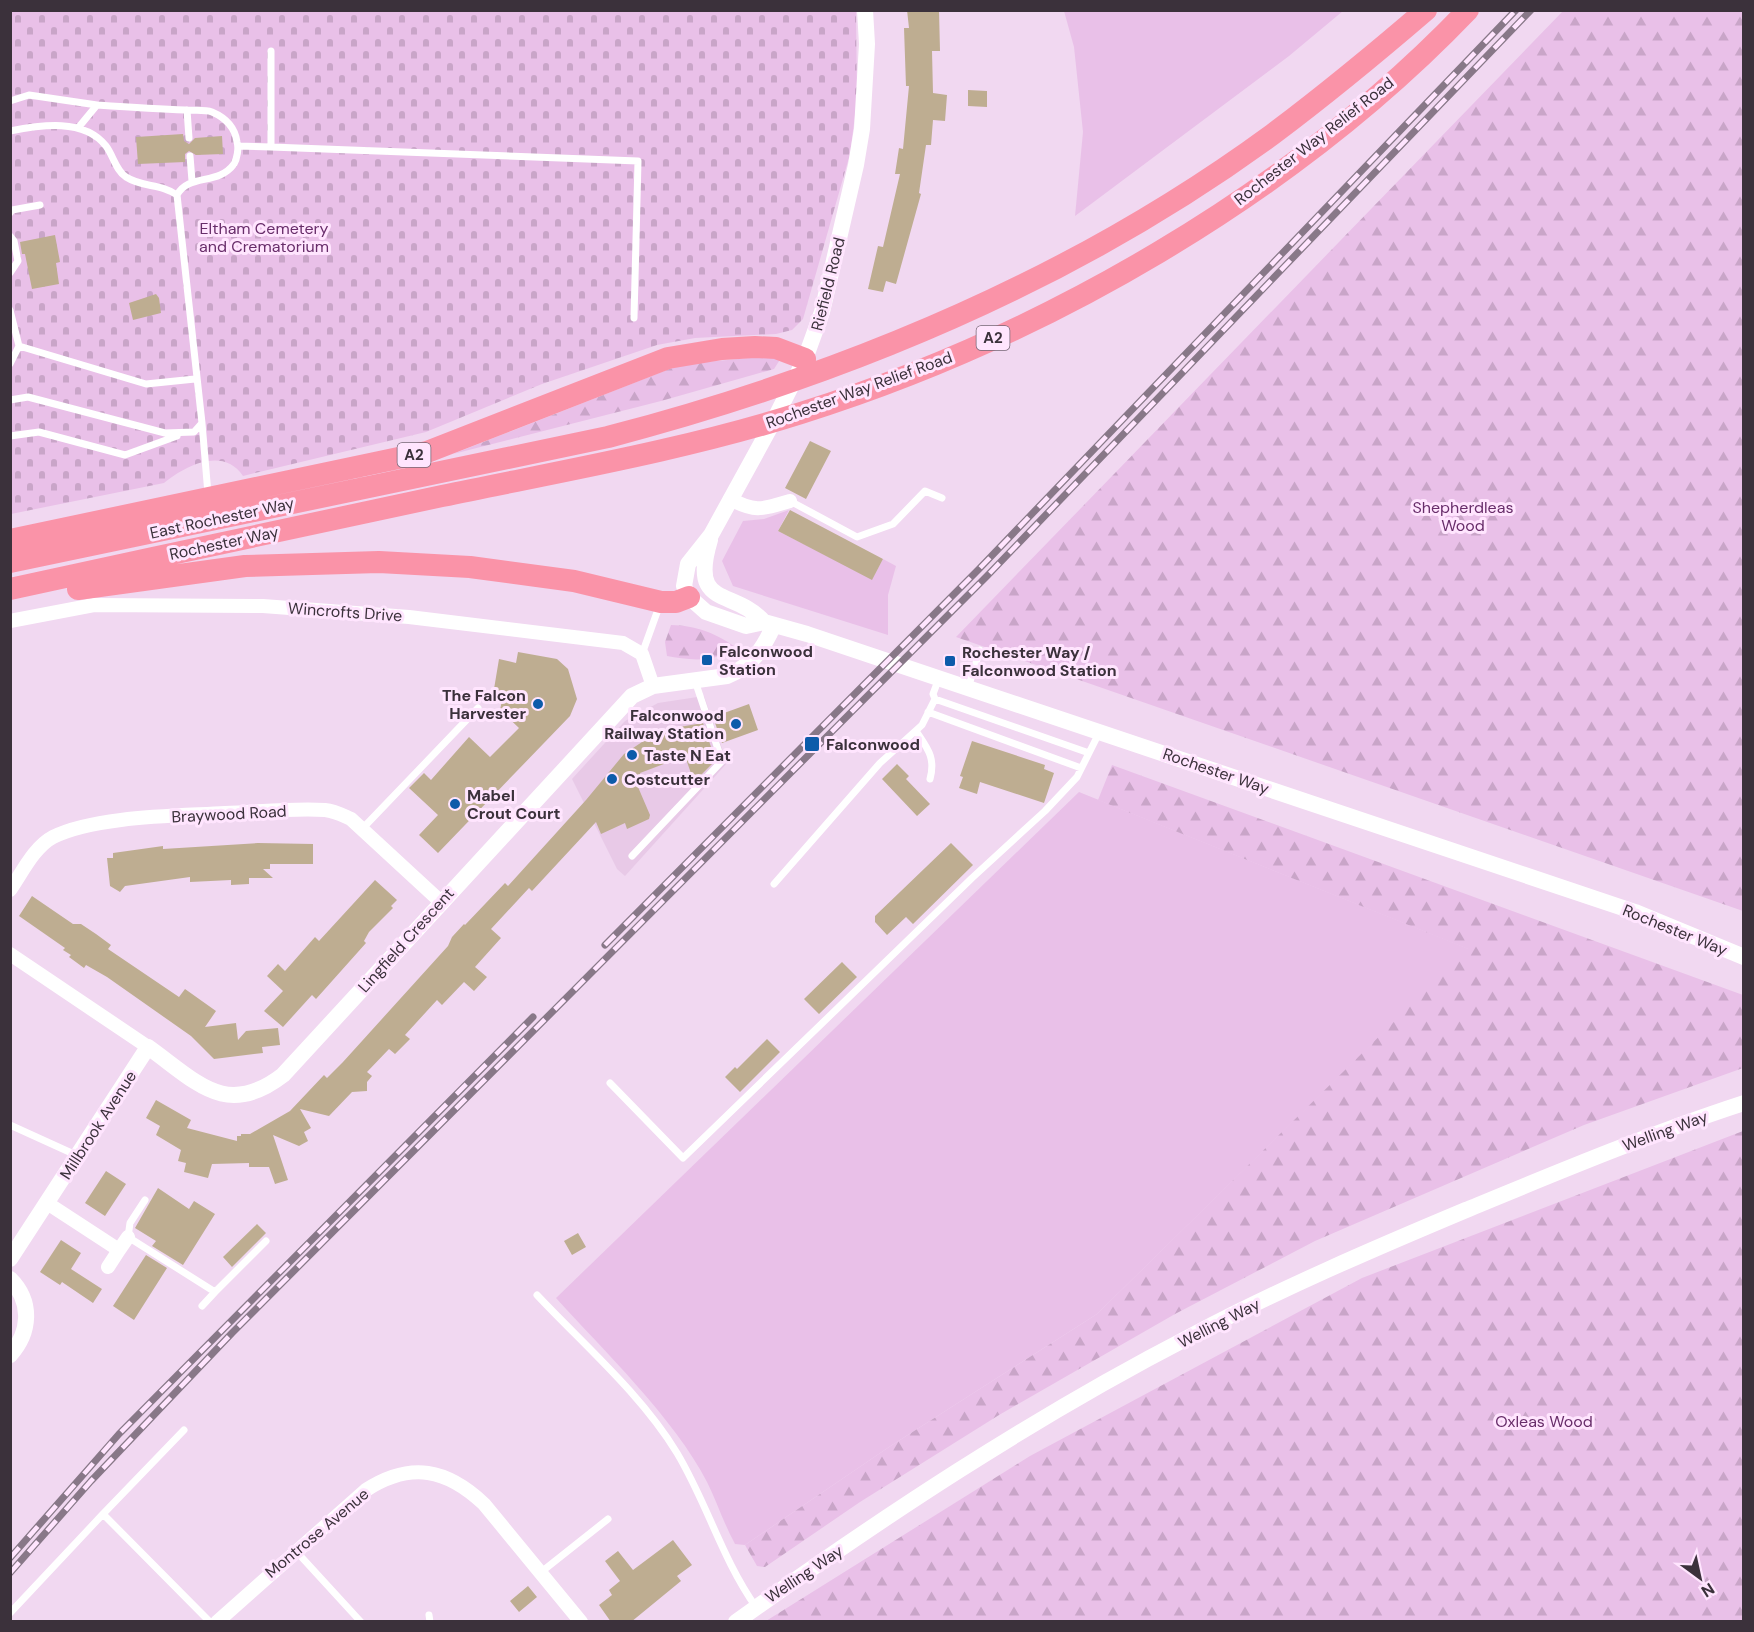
<svg xmlns="http://www.w3.org/2000/svg" width="1754" height="1632" viewBox="0 0 1754 1632" font-family="'DM Sans',sans-serif">
	<style>
		.built { fill: #e8c9e7 }
		.green { fill: #e9c0e8 }
		.forest { fill: url(#forest-firs) }
		.cemetery { fill: url(#cemetery-stones) }
		.building { fill: #bead91 }
		.lines { fill: none; stroke-linecap: round; stroke-linejoin: round }
		.service { stroke: #fff; stroke-width: 7 }
		.minor { stroke: #fff; stroke-width: 14 }
		.tertiary { stroke: #fff; stroke-width: 16 }
		.trunk { stroke: #fa93a8; stroke-width: 22 }
		.rail-casing { stroke: #887888; stroke-width: 7 }
		.rail { stroke: #ffe5fe; stroke-width: 4.5; stroke-dasharray: 14; stroke-linecap: butt }
		.poi-dot { fill: #0c5baa; stroke: #ffe5fe; stroke-width: 2 }
		.labels { text-anchor: middle; dominant-baseline: central; stroke-width: 6; stroke-linejoin: round; paint-order: stroke }
		.shield { fill: #ffe5fe; stroke: #766776; stroke-width: 1.5 }
		.shield-label { font-size: 15px; font-weight: bold; fill: #3b313b }
		.street-label { font-size: 16px; fill: #3b313b; stroke: #ffe5fe }
		.park-label { font-size: 16px; fill: #682d6a; stroke: #ffe5fe }
		.poi-label { font-size: 16px; font-weight: bold; fill: #3b313b; stroke: #ffe5fe; text-anchor: start }
	</style>
	<defs>
		<pattern id="forest-firs" width="22" height="20" patternUnits="userSpaceOnUse" patternTransform="scale(1.5)"><rect width="22" height="20" fill="#e9c0e8"/><path d="M5 1l3.5 6h-7zM16 11l3.5 6h-7z" fill="#c9a5c8"/></pattern>
		<pattern id="cemetery-stones" width="16" height="16" patternUnits="userSpaceOnUse" patternTransform="scale(1.5)"><rect width="16" height="16" fill="#e9c0e8"/><path d="M2 7V4a2 2 0 0 1 4 0v3zM10 15v-3a2 2 0 0 1 4 0v3z" fill="#c9a5c8"/></pattern>
	</defs>
	<rect width="100%" height="100%" fill="#f1d8f1"/>
	<path class="built" d="M704,696L727,763L625,876L617,869L572,779L625,721L658,703Z"/>
	<path class="green" d="M1064,11V10L1343,11L1289,56L1075,216L1083,132L1074,47Z
		M789,510L778,531L872,579L883,559L896,566L888,595V635L733,586L722,561L743,521L764,519Z
		M1079,792L1469,949L1097,1314L889,1447L745,1545L735,1544C724,1524 717,1502 707,1482C675,1419 603,1350 556,1298Z"/>
	<path class="forest" d="M1563,11H1743V911L956,637Z
		M783,355L774,369L661,401L453,454L682,364Z
		M671,625C697,626 713,632 734,646C718,664 688,660 667,656L665,642Z
		M1112,765L1743,995V1068L1584,1125L1315,1241L1175,1314L999,1415L860,1502L765,1567L757,1566L745,1545L889,1447L1097,1314L1468,949L1098,800Z
		M1743,1131V1621H766L1030,1456L1362,1278Z"/>
	<path class="cemetery" d="M11,11H856L857,100L850,154L803,319L792,330L776,334L695,338L657,345L542,384L426,432L243,476C223,446 185,466 164,483L11,514Z"/>
	<path class="building" d="M907,10H939L940,51H932L933,93L947,95L945,121L933,120L931,145H926L919,193L921,194L896,284L886,281L883,292L868,289L878,246L883,247L900,174H895L899,148L903,149L909,86H906L904,28H909Z
		M968,90L987,91V107L968,106Z
		M183,134L184,141L189,144L195,138L222,136L223,154L196,155L189,151L185,154V162L138,164L136,137Z
		M55,235L60,262L56,263L59,284L32,289L25,254H22L20,242Z
		M156,294L159,298L161,313L133,320L129,303Z
		M810,441L831,451L806,499L785,488Z
		M790,510L883,559L872,580L778,531Z
		M518,652L557,659L568,669L577,699L570,716L438,853L419,835L438,815L409,788L424,773L431,780L469,737L490,757L519,728L500,710L503,696L493,695L499,659L516,663Z
		M749,704L758,730L722,743L713,717Z
		M703,723L711,747L708,748L713,763L694,782L685,756L640,773L641,777L635,780L650,815L649,819L627,829L625,823L601,834L596,822L532,891L529,888L491,929L501,938L475,967L487,977L474,991L464,982L442,1005L437,1000L405,1035L410,1039L395,1054L389,1049L367,1072L372,1076L367,1082V1091L352,1092L329,1116L300,1109L311,1128L304,1132L308,1141L299,1146L273,1135L288,1180L275,1184L269,1167H249V1163L212,1164L208,1178L184,1172L186,1163L178,1161L181,1150L156,1135L160,1126L146,1118L156,1100L191,1120L187,1128L237,1141V1136H241V1134H250L290,1111L324,1075L327,1078L343,1062L448,946L452,937L464,924L465,925L505,883L508,886L586,800L624,754L645,740L679,727Z
		M972,741L1045,765L1044,769L1054,773L1044,803L980,782L977,794L959,788L963,777L960,776Z
		M897,764L909,776L906,779L930,804L917,816L882,779Z
		M258,843L313,844V864H270V869H263L273,878H249V884L231,885V880L190,882V877L125,886L120,892L110,886L107,858H113V853L163,846V849Z
		M951,843L973,865L913,924L906,917L887,935L875,922V916Z
		M375,880L397,900L391,906L393,908L369,932L364,941L366,943L316,999L312,995L283,1027L264,1011L283,991L267,976L278,964L285,971L315,937L319,941Z
		M32,896L73,924H81L96,934L111,945L108,949L179,997L185,989L216,1011L205,1027L236,1023L238,1040L246,1031L278,1028L280,1045L262,1047L263,1053L214,1059L191,1036L107,977L86,965L84,968L69,957L71,955L63,950L65,948L19,916Z
		M842,962L857,977L819,1014L804,999Z
		M767,1039L780,1052L740,1092L725,1077L735,1067L737,1069Z
		M106,1171L126,1184L105,1216L85,1203Z
		M158,1188L189,1209L194,1201L215,1214L183,1265L152,1246L156,1241L135,1228Z
		M257,1224L266,1233L232,1267L223,1257Z
		M578,1233L586,1247L572,1255L564,1241Z
		M61,1240L81,1253L71,1269L102,1289L93,1303L62,1282L60,1285L40,1272Z
		M146,1255L167,1268L134,1320L113,1306Z
		M673,1540L692,1565L677,1576L681,1581L631,1622H611L599,1605L612,1595L609,1590L620,1581L605,1561L618,1551L633,1570Z
		M528,1586L537,1597L519,1612L510,1601Z"/>
	<g class="lines">
		<path class="service" d="M10,101L29,95L97,105
			M187,110L189,138
			M78,128L97,105C126,107 155,109 185,110C193,111 204,109 212,112C226,118 235,127 237,142C239,148 237,159 234,164C218,186 189,173 177,195
			M10,131C41,125 84,118 106,146C113,155 116,171 126,177C143,188 160,183 177,195L202,423L194,432L165,433L28,397L10,400
			M238,146L271,147V51
			M271,147L638,161L634,318
			M190,156L192,181
			M10,213L12,210L40,205
			M10,236L14,241L18,261L10,273
			M10,310L19,346L10,364
			M19,346L146,384L195,379
			M202,423L208,494
			M10,436L39,432L125,455L177,436
			M790,501L857,537L893,524L925,491L942,498
			M642,654L660,604
			M968,688L980,650
			M935,699L1089,753
			M928,712L1081,768
			M916,731C927,748 936,757 930,779
			M363,828L478,708
			M632,856L722,761L695,681
			M774,884L880,763L922,725L935,699L933,694L939,678
			M610,1083L683,1158L972,878L1045,811L1077,777L1099,733
			M10,1125L76,1155
			M145,1200L130,1223L128,1237L215,1292L266,1241
			M537,1295C583,1344 642,1395 677,1453C707,1503 722,1559 756,1607
			M202,1306L215,1292
			M103,1514L184,1430
			M295,1550L361,1622
			M540,1573L608,1519
			M10,1613L103,1514L210,1622
			M429,1615L430,1622"/>
		<path class="minor" d="M730,499C756,513 763,509 790,501
			M10,621L94,605L263,606L409,617L623,643L642,654L653,686
			M10,890C22,873 34,847 53,837C95,816 177,816 225,813C258,812 292,808 325,810C335,811 342,815 351,819L441,902
			M10,954L148,1047
			M47,1203L119,1250L128,1237
			M108,1267L119,1250
			M217,1622L366,1490C411,1461 447,1469 484,1504L581,1622"/>
		<path class="tertiary" d="M865,10L867,44L862,129L856,165L822,312L805,359L772,424L711,535L688,564L684,586L689,597L706,612L746,626L764,622L807,634L1635,912L1744,957
			M710,540C689,610 733,587 764,622
			M10,1259L148,1047C197,1082 226,1119 283,1075L632,696L653,686L727,676C752,666 763,649 774,625
			M10,1279C33,1302 30,1333 10,1355
			M736,1622C881,1518 1032,1418 1191,1336C1280,1289 1373,1249 1466,1210C1558,1172 1649,1134 1744,1103"/>
		<path class="trunk" d="M10,540L427,452L668,358L722,349L755,347L776,348L805,359
			M10,562L608,437C845,375 1074,280 1273,134C1325,95 1376,53 1426,10
			M10,589C154,558 298,526 442,496C562,471 684,450 801,413C1043,337 1292,194 1468,10
			M78,589L245,566L379,562L470,567L574,581L661,602H676L689,597"/>
		<g class="rail-casing">
			<path id="rail" d="M605,945L979,569L1516,10
				M10,1558L119,1434L533,1017
				M10,1573L91,1481L232,1333L987,576L1531,10"/>
		</g>
		<use href="#rail" class="rail"/>
	</g>
	<g class="poi-dot">
		<rect x="701" y="654" width="12" height="12" rx="3"/>
		<rect x="944" y="655" width="12" height="12" rx="3"/>
		<circle cx="538" cy="704" r="6"/>
		<circle cx="736" cy="724" r="6"/>
		<rect x="804" y="736" width="16" height="16" rx="3"/>
		<circle cx="632" cy="755" r="6"/>
		<circle cx="612" cy="779" r="6"/>
		<circle cx="455" cy="804" r="6"/>
	</g>
	<g class="labels">
		<g class="shield">
			<rect x="976.5" y="326" width="33" height="24" rx="4.5"/>
			<rect x="397.5" y="443" width="33" height="24" rx="4.5"/>
		</g>
		<g class="shield-label">
			<text x="993" y="338">A2</text>
			<text x="414" y="455">A2</text>
		</g>
		<g class="street-label">
			<text transform="translate(1314 141) rotate(-38)">Rochester Way Relief Road</text>
			<text transform="translate(828 284) rotate(-76)">Riefield Road</text>
			<text transform="translate(859 390) rotate(-20)">Rochester Way Relief Road</text>
			<text transform="translate(222 518) rotate(-12)">East Rochester Way</text>
			<text transform="translate(224 543) rotate(-12)">Rochester Way</text>
			<text transform="translate(345 612) rotate(4)">Wincrofts Drive</text>
			<text transform="translate(1216 771) rotate(19)">Rochester Way</text>
			<text transform="translate(229 814) rotate(-3)">Braywood Road</text>
			<text transform="translate(1675 930) rotate(22)">Rochester Way</text>
			<text transform="translate(406 940) rotate(-48)">Lingfield Crescent</text>
			<text transform="translate(98 1125) rotate(-57)">Millbrook Avenue</text>
			<text transform="translate(1665 1131) rotate(-20)">Welling Way</text>
			<text transform="translate(1219 1323) rotate(-27)">Welling Way</text>
			<text transform="translate(317 1533) rotate(-40)">Montrose Avenue</text>
			<text transform="translate(804 1574) rotate(-34)">Welling Way</text>
		</g>
		<g class="park-label">
			<text x="264" y="228">Eltham Cemetery<tspan x="264" dy="18">and Crematorium</tspan></text>
			<text x="1463" y="507">Shepherdleas<tspan x="1463" dy="18">Wood</tspan></text>
			<text x="1544" y="1421">Oxleas Wood</text>
		</g>
		<g class="poi-label">
			<text x="719" y="651">Falconwood<tspan x="719" dy="18">Station</tspan></text>
			<text x="962" y="652">Rochester Way /<tspan x="962" dy="18">Falconwood Station</tspan></text>
			<text x="526" y="695" text-anchor="end">The Falcon<tspan x="526" dy="18">Harvester</tspan></text>
			<text x="724" y="715" text-anchor="end">Falconwood<tspan x="724" dy="18">Railway Station</tspan></text>
			<text x="826" y="744">Falconwood</text>
			<text x="644" y="755">Taste N Eat</text>
			<text x="624" y="779">Costcutter</text>
			<text x="467" y="795">Mabel<tspan x="467" dy="18">Crout Court</tspan></text>
		</g>
	</g>
	<rect width="1754" height="1632" fill="none" stroke="#3b313b" stroke-width="24"/>
	<g transform="translate(1700 1578) rotate(147)" stroke="#ffe5fe" stroke-width="4.5" paint-order="stroke">
	<path d="M0-4.5L10 22L0 15L-10 22Z" fill="#3b313b"/>
	<text y="-9" font-size="16" font-weight="bold" text-anchor="middle" fill="#3b313b">N</text>
	</g>
</svg>
